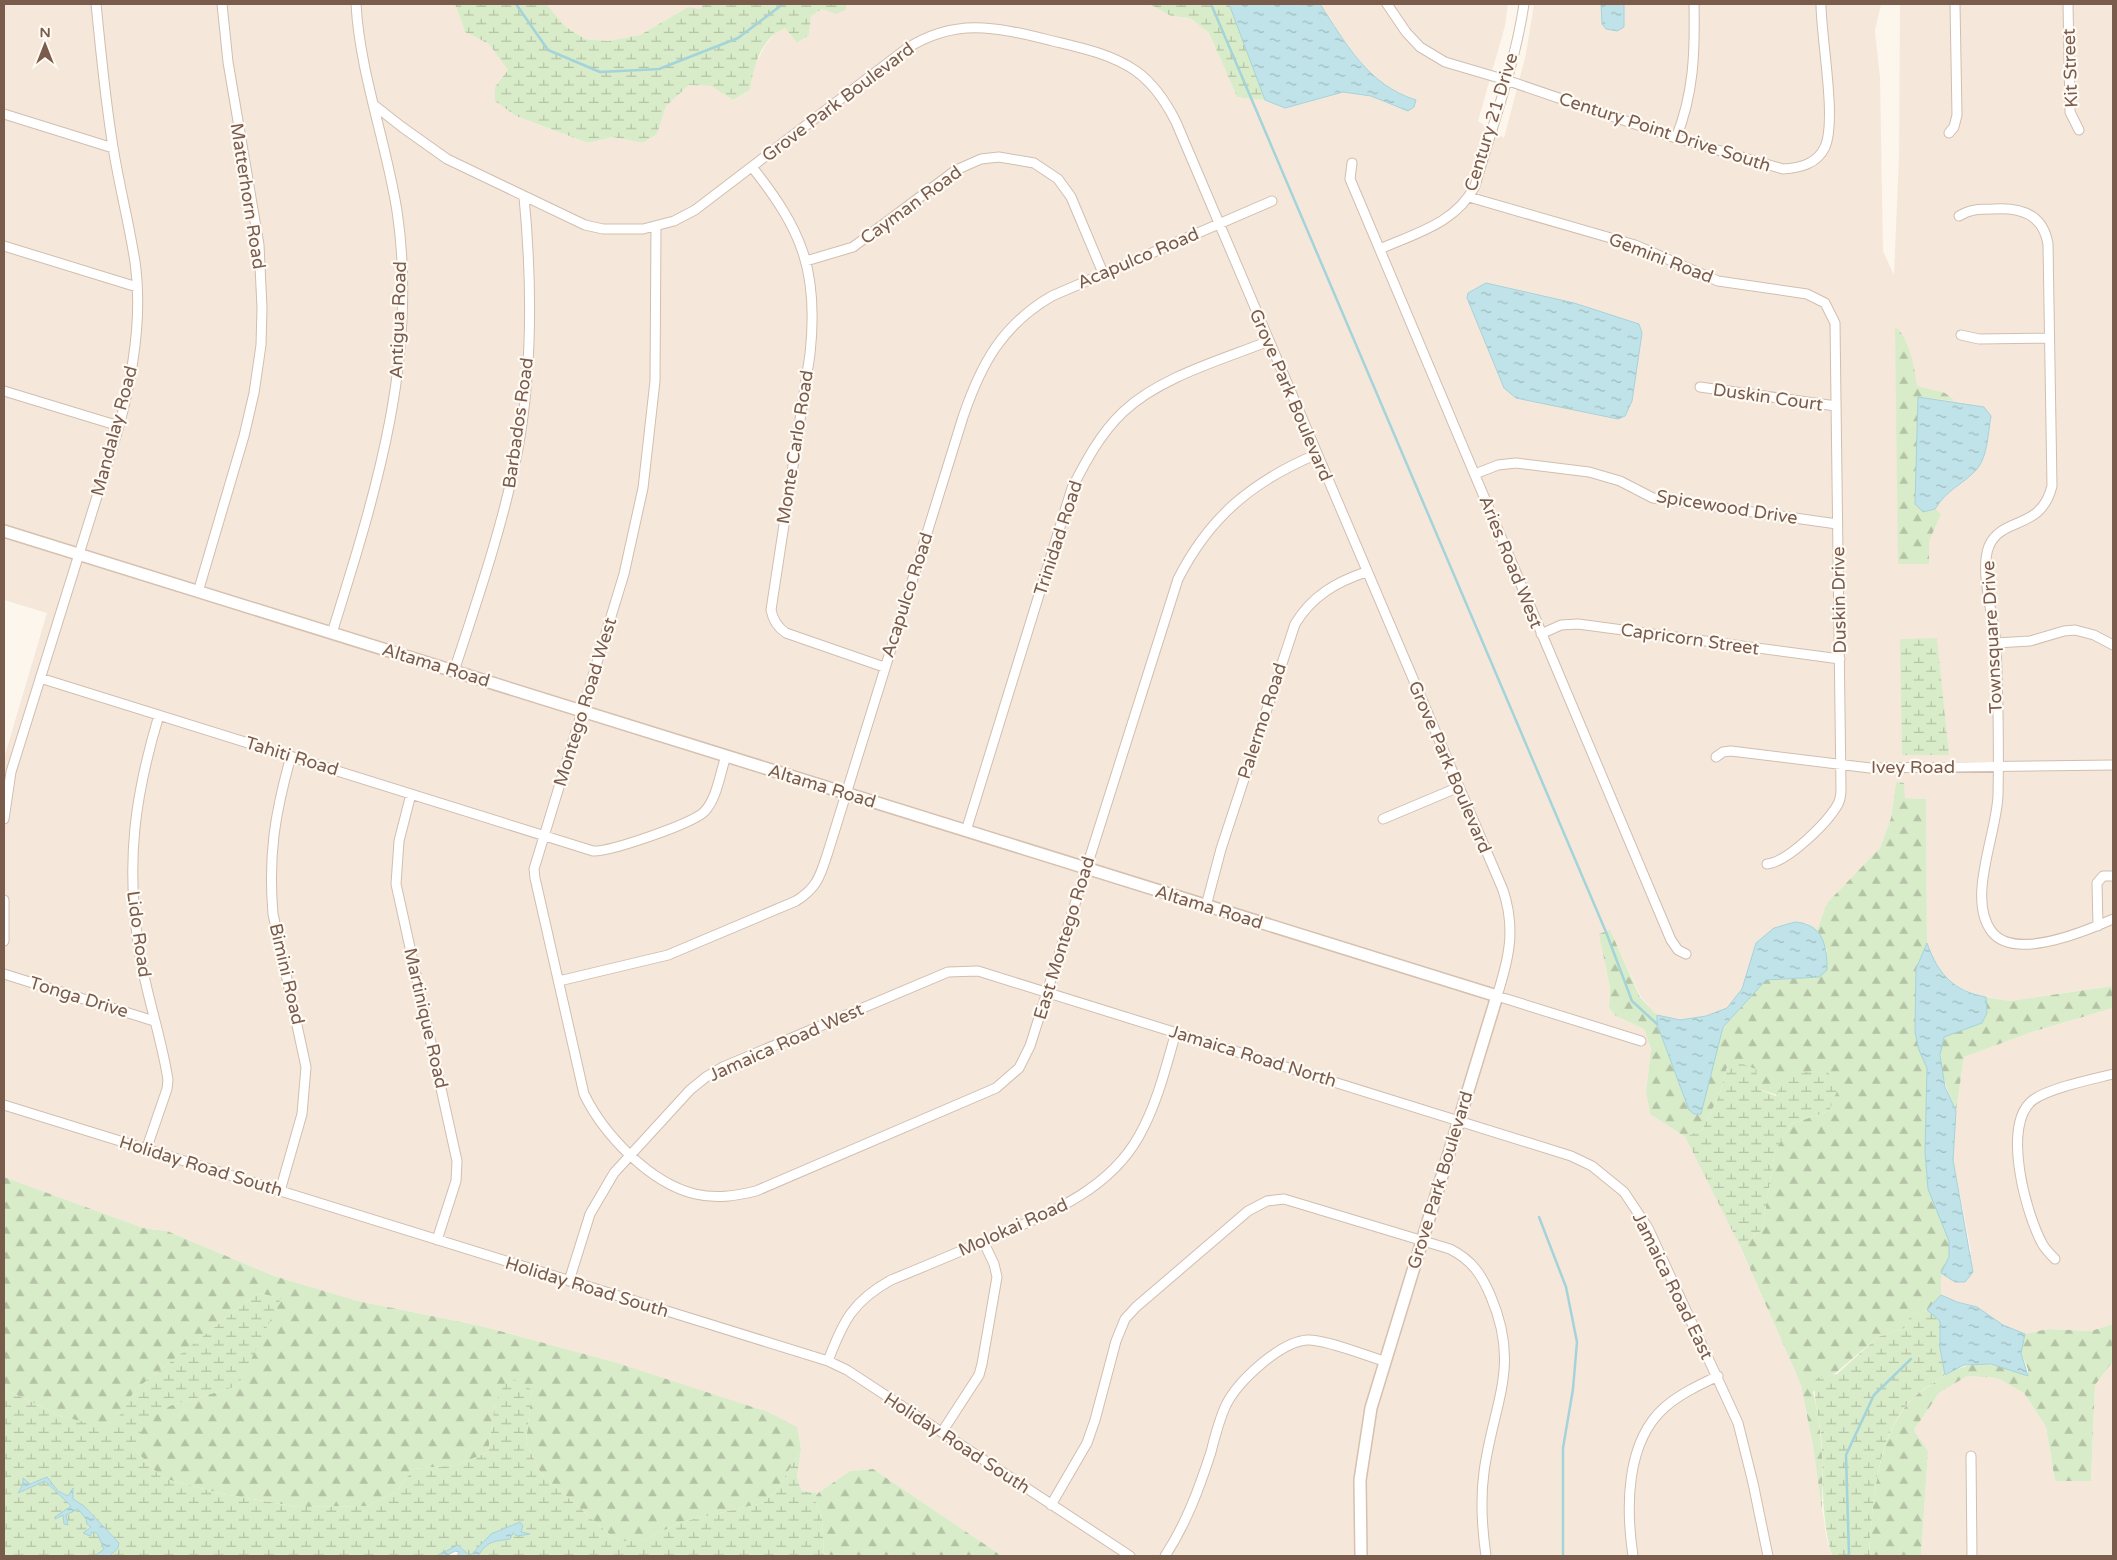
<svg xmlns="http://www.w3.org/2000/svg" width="2117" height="1560" viewBox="0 0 2117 1560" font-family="'Varela Round',sans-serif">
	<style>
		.residential { fill: #f5e8da }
		.forest { fill: url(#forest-firs) }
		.wetland { fill: url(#wetland-marsh) }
		.water { fill: url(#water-ripples); stroke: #a5d3da }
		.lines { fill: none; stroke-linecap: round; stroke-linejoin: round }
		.stream { stroke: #a5d3da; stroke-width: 2.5 }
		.street-casing { stroke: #d1beb0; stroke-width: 11 }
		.secondary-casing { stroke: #d6c0b0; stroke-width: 14 }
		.street { stroke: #fff; stroke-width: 9 }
		.secondary { stroke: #fff; stroke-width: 11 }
		.labels { text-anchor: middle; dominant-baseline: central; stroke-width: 4.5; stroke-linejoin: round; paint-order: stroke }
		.street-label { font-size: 18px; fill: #7a5c4d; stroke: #fffaf3 }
	</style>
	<defs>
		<pattern id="forest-firs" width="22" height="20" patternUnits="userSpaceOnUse" patternTransform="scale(1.25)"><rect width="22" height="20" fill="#d8ecc9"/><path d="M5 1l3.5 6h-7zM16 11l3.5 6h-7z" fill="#b4c2a5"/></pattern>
		<pattern id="wetland-marsh" width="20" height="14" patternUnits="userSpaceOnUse" patternTransform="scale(1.25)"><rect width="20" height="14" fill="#d8ecc9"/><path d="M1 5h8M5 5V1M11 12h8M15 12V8" fill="none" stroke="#b4c2a5"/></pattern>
		<pattern id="water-ripples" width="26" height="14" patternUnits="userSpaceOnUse" patternTransform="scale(1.25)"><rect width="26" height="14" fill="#bfe3e8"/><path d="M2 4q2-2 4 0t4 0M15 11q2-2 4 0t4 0" fill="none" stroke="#a0bbbe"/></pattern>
	</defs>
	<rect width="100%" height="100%" fill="#fdf6ec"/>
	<path class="residential" d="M4,4H455L465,32L489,44L509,70L495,87L516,116L588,143L613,137L643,143L657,134L666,106L689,85L711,86L733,100L750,90L753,69L766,44L777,31L785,28L797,43L809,35L811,16L822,9H846V4H1149L1171,16L1190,18L1209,33L1237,97L1265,100L1285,108L1343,92L1371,96L1396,107L1416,100L1404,96L1375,79L1349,48L1320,4H1508L1505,26L1478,121L1504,138L1526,54L1534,4H1881L1875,31L1880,78L1883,251L1894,275L1899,156L1900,4H2113V986L2010,1001L1973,994L1948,981L1934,964L1927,943L1926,799L1904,798V783L1896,782L1891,818L1880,848L1827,903L1817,930L1807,923L1774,929L1756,943L1742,989L1727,1008L1706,1016L1679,1020L1657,1015L1641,997L1610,931L1605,965L1610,988L1609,1008L1616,1016L1644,1029L1651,1049L1646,1092L1650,1114L1685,1137L1734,1233L1801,1385L1813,1446L1827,1540L1832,1556H1002L873,1469L850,1471L818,1493L802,1491L797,1477L801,1450L614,1362L481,1326L358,1301L274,1276L167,1231L143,1228L4,1177V758L47,613L4,600Z
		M546,4H703L701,9L688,7L640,35L608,41L585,39L566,27Z
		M2113,1008V1324L2091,1331L2048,1329L2025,1334L2003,1325L1977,1307L1957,1302L1941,1295V1273L1955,1282L1971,1251L1953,1160L1956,1111L1964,1057L2035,1031Z
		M2113,1361V1556H1921L1928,1451L1914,1430L1939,1393L1967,1376L1997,1378L2024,1393L2046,1427L2055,1481H2091L2095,1385Z"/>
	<path class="forest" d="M1895,327C1909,336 1915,369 1917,386L1945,393L1955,401L1918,397L1923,512L1935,509L1941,514L1929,541V564H1898Z
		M1896,782L1904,783L1905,798L1926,799L1927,943L1916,969L1919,1050L1927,1068L1925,1152L1928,1189L1949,1240V1257L1941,1273V1295L1927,1310L1912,1315L1905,1328L1878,1337L1813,1392C1823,1431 1823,1469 1822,1509L1813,1446L1801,1385L1740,1246L1762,1230L1775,1151L1791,1124L1829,1111L1758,1089L1728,1064L1719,1096L1702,1130L1685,1137L1650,1114L1646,1092L1651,1049L1644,1029L1616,1016L1609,1008L1610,988L1599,934L1610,930L1640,997L1657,1015V1024L1689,1110L1701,1113L1723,1027L1766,980L1819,977L1827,950L1817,930L1827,903L1880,848L1891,818Z
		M2113,986V1008L2035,1031L1964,1057L1956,1111C1945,1086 1937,1065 1943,1037L1982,1023L1987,1013L1986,997L2010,1001Z
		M4,1177L143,1228L167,1231L274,1276L358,1301L481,1326L614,1362L768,1412L797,1427L801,1450L776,1491L763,1503L681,1522L643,1541H617L541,1474L526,1442L532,1390L495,1404L488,1452L458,1465L413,1469L396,1492L367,1506L299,1507L223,1494L162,1478L133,1448L150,1414L172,1405L238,1386L280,1298L258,1293L135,1390L112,1429L63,1417L4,1389Z
		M2113,1324V1361L2095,1385L2091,1481H2055L2046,1427L2024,1393L1997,1378L1967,1376L1939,1393L1914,1430L1928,1451L1921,1556H1871L1869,1552C1873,1503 1876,1434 1914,1397C1920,1392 1928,1387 1935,1382C1969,1358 1990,1361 2028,1376V1369L2021,1353L2025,1334L2048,1329L2091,1331Z
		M873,1469L1002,1556H824L822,1518L814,1498L818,1493L850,1471Z"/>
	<path class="wetland" d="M455,4H546L566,27L585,39L608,41L640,35L688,7L701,9L703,4H846V9L836,14L822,9L811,16L809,35L797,43L785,28C761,37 753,68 750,90L733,100L711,86L689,85L666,106L657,134L643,143L613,137L588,143L516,116L495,101V87L508,70L489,44L465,32Z
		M1149,4H1229L1265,100L1237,97L1209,33L1190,18L1171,16Z
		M1937,638L1949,755H1902L1900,639Z
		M1737,1062L1756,1069L1758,1089L1776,1096L1787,1077L1823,1068L1840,1084L1829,1111L1791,1124L1775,1151L1762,1230L1740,1246L1685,1137L1702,1130L1719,1096L1728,1064Z
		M258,1293L281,1298L238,1386L172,1405L150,1415L133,1448L162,1478L223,1494L299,1507L367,1506L396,1492L413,1469L458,1465L488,1452L495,1404L508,1376L532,1390L526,1442L541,1474L617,1541H643L681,1522L763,1503L776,1491L801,1450L797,1477L802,1491L818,1493L814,1498L822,1518L824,1556H478C488,1540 493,1542 510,1539L513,1532H521L520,1522L491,1534L470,1556L460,1546L436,1556H110L119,1543L84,1506L72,1499L73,1493L69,1496L58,1491L47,1478L23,1485L18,1493L45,1481L71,1506L55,1519L63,1515L67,1525L66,1515L78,1508L91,1527L86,1530L97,1533L104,1549L95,1556H4V1389L63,1417L112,1428L135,1390Z
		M1927,1310L1940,1320V1348L1945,1375C1935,1382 1923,1389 1914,1397C1876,1432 1873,1504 1869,1552L1871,1556H1832C1820,1515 1824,1477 1821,1435C1819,1415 1812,1397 1816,1378L1837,1374L1878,1337L1905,1328L1911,1315Z"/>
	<path class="water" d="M1229,4H1320C1346,44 1368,85 1416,100L1414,107L1408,111L1371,96L1343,92L1285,108L1265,100Z
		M1601,4H1624V27L1617,31L1606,29L1602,24Z
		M1486,283L1574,303L1639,324L1642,333L1632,401L1625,416L1618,419L1516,398L1504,388L1467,298L1468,293Z
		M1918,397L1984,407L1991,416C1988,432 1988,456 1977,469C1964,484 1947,489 1935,509L1923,512L1915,504Z
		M1795,922C1823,924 1827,945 1827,970L1819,977L1766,980L1723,1027L1701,1114H1694L1689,1110L1657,1024V1015L1680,1020L1706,1016L1727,1008L1742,989L1756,943L1774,928Z
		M1927,943C1938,974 1953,991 1986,997L1987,1013L1982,1023L1944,1037L1940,1055L1945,1087L1956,1111L1953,1160L1973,1272L1965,1282H1955L1941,1273L1949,1257V1241L1928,1189L1925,1152L1927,1068L1919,1050L1915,1032L1916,969Z
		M1941,1295L1957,1302L1977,1307L2003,1325L2025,1334L2021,1353L2028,1376L1991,1364L1964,1365L1945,1375L1940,1348V1321L1927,1310Z
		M47,1477L58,1491L68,1496L73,1488V1499L84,1506L119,1543L118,1548L110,1556H95L104,1549L97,1533L92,1532L90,1536L83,1533L91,1527L87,1524L86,1519L78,1509L66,1515L68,1525L64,1524L63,1515L55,1519V1517L71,1506L45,1481L18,1493L23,1485V1478L30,1484Z
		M520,1522L523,1526L521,1532L530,1534L517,1536L513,1533L510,1539C493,1542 488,1540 478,1556H457L459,1552L455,1551L446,1556H436L458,1545L470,1556L491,1534Z"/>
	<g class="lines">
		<path class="stream" d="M516,4L548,50L600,72L659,69L738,38L783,4
			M1211,4L1606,932L1632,1001L1657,1024
			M1539,1217L1566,1287L1577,1342L1573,1389L1563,1448V1556
			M1849,1556L1846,1455L1874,1395L1911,1359"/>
		<g class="street-casing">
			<path id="street" d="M1387,4L1406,32L1420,47L1445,62L1506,80L1676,138L1783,169C1800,168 1817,164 1825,147C1837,120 1821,38 1821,4
				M2068,4L2070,112L2079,130
				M374,105L402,127L447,159L585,225L603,229H643L674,221L695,210L906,49C957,16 999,28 1053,41C1082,48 1111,54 1136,71C1154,84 1166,102 1176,122L1503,890C1516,929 1509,958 1497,996L1641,1041
				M4,114L113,148
				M1949,133L1954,127L1957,115L1955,4
				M1676,138C1694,93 1695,52 1694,4
				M1352,163L1350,179L1671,940L1678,950L1686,954
				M752,167C802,230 819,271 810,354L771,610C773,620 777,627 786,633L884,667
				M1469,197L1635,245L1718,281L1807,294L1825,303L1835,323L1841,789C1841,794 1840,800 1838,804C1828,822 1788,862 1767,864
				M1959,216C1970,209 1980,209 1993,209C2020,207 2043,214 2048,244L2052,486C2041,531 2002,516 1989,546C1979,571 1994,617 1996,644C1998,694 1999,745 1998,795C1997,834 1966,899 1992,932C2015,961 2086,931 2113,919
				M656,227L655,381L643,488L624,574L534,869L535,878L584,1094C604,1135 650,1183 695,1194C716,1199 735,1196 756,1191L996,1088L1019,1068L1030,1046L1178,579C1210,516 1253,481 1317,454
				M4,246L137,287
				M1380,249C1416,233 1456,223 1475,186C1492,126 1515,65 1524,4
				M806,261L853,247L956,170L981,159L999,157L1034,163L1058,179L1071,197L1103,273
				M1961,335L1979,339L2049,338
				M1700,387L1836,406
				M4,391L119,426
				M1475,474L1498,465L1516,463L1589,472L1620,481L1653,498L1837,524
				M198,592L244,436L254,393L261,345L262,308L259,245L228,62L222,4
				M332,633C375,495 419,358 397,211C386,141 360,74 356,4
				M1541,634L1561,625L1578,624L1840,659
				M1996,643L2030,641L2064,631L2075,630L2094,635L2113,645
				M454,671C478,598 503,525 518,449C533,366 532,281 524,197
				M40,678L593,851C610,852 691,824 704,812C717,799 720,773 726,756
				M1716,757L1723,752L1731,751L1870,768L2113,765
				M411,794L399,841L396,884L457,1161L456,1181L437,1240
				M4,819L11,772L119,426C133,374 143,317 135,262C129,223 119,185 113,147C105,99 101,52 96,4
				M1383,819L1459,787
				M966,831L1072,488C1086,461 1100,434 1123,412C1160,377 1221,360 1269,341
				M4,900V941
				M1206,906L1221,849L1295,624C1312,596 1336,582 1366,572
				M2098,926L2097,883L2103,876H2113
				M4,974L154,1021
				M559,981L668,955L796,901C818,887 820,876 828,852L963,417C981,364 1002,325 1052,296L1272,201
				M4,1105L828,1361L847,1370L1130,1556
				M146,1150L167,1089L168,1080C161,1034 144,989 138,943C126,859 135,795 159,715
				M280,1191L302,1114L306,1067L273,914C268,855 275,813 291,756
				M2055,1259C2051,1255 2046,1250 2043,1245C2026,1215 2001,1124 2033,1100C2049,1088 2093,1079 2113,1074
				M569,1281L590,1214L614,1173L690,1090L706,1077L723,1067L948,972L978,971L1571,1156L1592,1166L1624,1192L1648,1228L1738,1423L1753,1483L1768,1556
				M828,1361C843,1321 853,1301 891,1280C926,1266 961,1251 996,1236C1050,1213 1109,1190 1139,1136C1157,1104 1166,1067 1176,1032
				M942,1432L979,1375L982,1364L997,1277L994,1264L983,1241
				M1971,1456L1972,1556
				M1051,1505L1087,1443L1095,1420L1116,1341L1125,1319L1136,1307L1248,1211L1267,1201L1284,1199L1450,1249C1472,1260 1482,1275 1491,1297C1521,1367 1493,1404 1484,1472C1480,1501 1482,1528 1486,1556
				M1165,1556C1186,1524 1199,1489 1211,1452C1215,1436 1219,1420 1226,1405C1238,1381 1280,1342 1307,1340C1325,1339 1364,1355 1384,1361
				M1633,1556C1626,1509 1625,1442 1665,1407C1680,1394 1699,1385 1718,1376"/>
		</g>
		<g class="secondary-casing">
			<path id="secondary" d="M4,531L1497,996L1371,1408L1360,1480L1361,1556"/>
		</g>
		<use href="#street" class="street"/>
		<use href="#secondary" class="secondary"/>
	</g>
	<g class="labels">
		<g class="street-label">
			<text transform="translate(2070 68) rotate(-92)">Kit Street</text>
			<text transform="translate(838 102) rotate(-37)">Grove Park Boulevard</text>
			<text transform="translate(1491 122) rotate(-73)">Century 21 Drive</text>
			<text transform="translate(1665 132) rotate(18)">Century Point Drive South</text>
			<text transform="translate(248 196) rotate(81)">Matterhorn Road</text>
			<text transform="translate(911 205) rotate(-36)">Cayman Road</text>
			<text transform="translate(1138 258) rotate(-23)">Acapulco Road</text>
			<text transform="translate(1661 258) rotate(21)">Gemini Road</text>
			<text transform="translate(398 320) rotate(-88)">Antigua Road</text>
			<text transform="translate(1291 395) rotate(67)">Grove Park Boulevard</text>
			<text transform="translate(1768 397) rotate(8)">Duskin Court</text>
			<text transform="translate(518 423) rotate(-82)">Barbados Road</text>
			<text transform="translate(114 431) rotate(-75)">Mandalay Road</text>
			<text transform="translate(795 447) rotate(-81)">Monte Carlo Road</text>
			<text transform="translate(1727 507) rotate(9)">Spicewood Drive</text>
			<text transform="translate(1058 538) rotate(-72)">Trinidad Road</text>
			<text transform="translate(1511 562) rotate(68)">Aries Road West</text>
			<text transform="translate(907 595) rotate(-72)">Acapulco Road</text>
			<text transform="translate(1839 600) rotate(-91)">Duskin Drive</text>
			<text transform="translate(1992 637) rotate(-93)">Townsquare Drive</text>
			<text transform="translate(1690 639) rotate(8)">Capricorn Street</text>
			<text transform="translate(436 665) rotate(17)">Altama Road</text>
			<text transform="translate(585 702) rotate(-73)">Montego Road West</text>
			<text transform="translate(1262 721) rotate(-72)">Palermo Road</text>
			<text transform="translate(292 756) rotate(17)">Tahiti Road</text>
			<text transform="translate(1450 767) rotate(67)">Grove Park Boulevard</text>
			<text x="1913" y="767">Ivey Road</text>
			<text transform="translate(822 786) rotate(17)">Altama Road</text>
			<text transform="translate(1209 907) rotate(17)">Altama Road</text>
			<text transform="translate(139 934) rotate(82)">Lido Road</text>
			<text transform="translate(1064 938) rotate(-73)">East Montego Road</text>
			<text transform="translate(287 974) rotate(77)">Bimini Road</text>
			<text transform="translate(79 997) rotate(17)">Tonga Drive</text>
			<text transform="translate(426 1018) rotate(77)">Martinique Road</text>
			<text transform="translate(786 1042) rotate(-24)">Jamaica Road West</text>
			<text transform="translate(1253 1056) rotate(17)">Jamaica Road North</text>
			<text transform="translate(201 1166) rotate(17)">Holiday Road South</text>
			<text transform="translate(1440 1180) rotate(-73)">Grove Park Boulevard</text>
			<text transform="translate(1013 1227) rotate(-24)">Molokai Road</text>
			<text transform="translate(1673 1286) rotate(64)">Jamaica Road East</text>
			<text transform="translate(587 1287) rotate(17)">Holiday Road South</text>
			<text transform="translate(957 1443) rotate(33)">Holiday Road South</text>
		</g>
	</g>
	<rect width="2117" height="1560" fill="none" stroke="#7a5c4d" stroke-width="10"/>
	<g transform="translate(45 45)" stroke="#fffaf3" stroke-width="4" paint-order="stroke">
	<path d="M0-4L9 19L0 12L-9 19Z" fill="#7a5c4d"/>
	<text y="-8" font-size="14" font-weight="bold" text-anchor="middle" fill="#7a5c4d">N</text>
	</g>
</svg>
